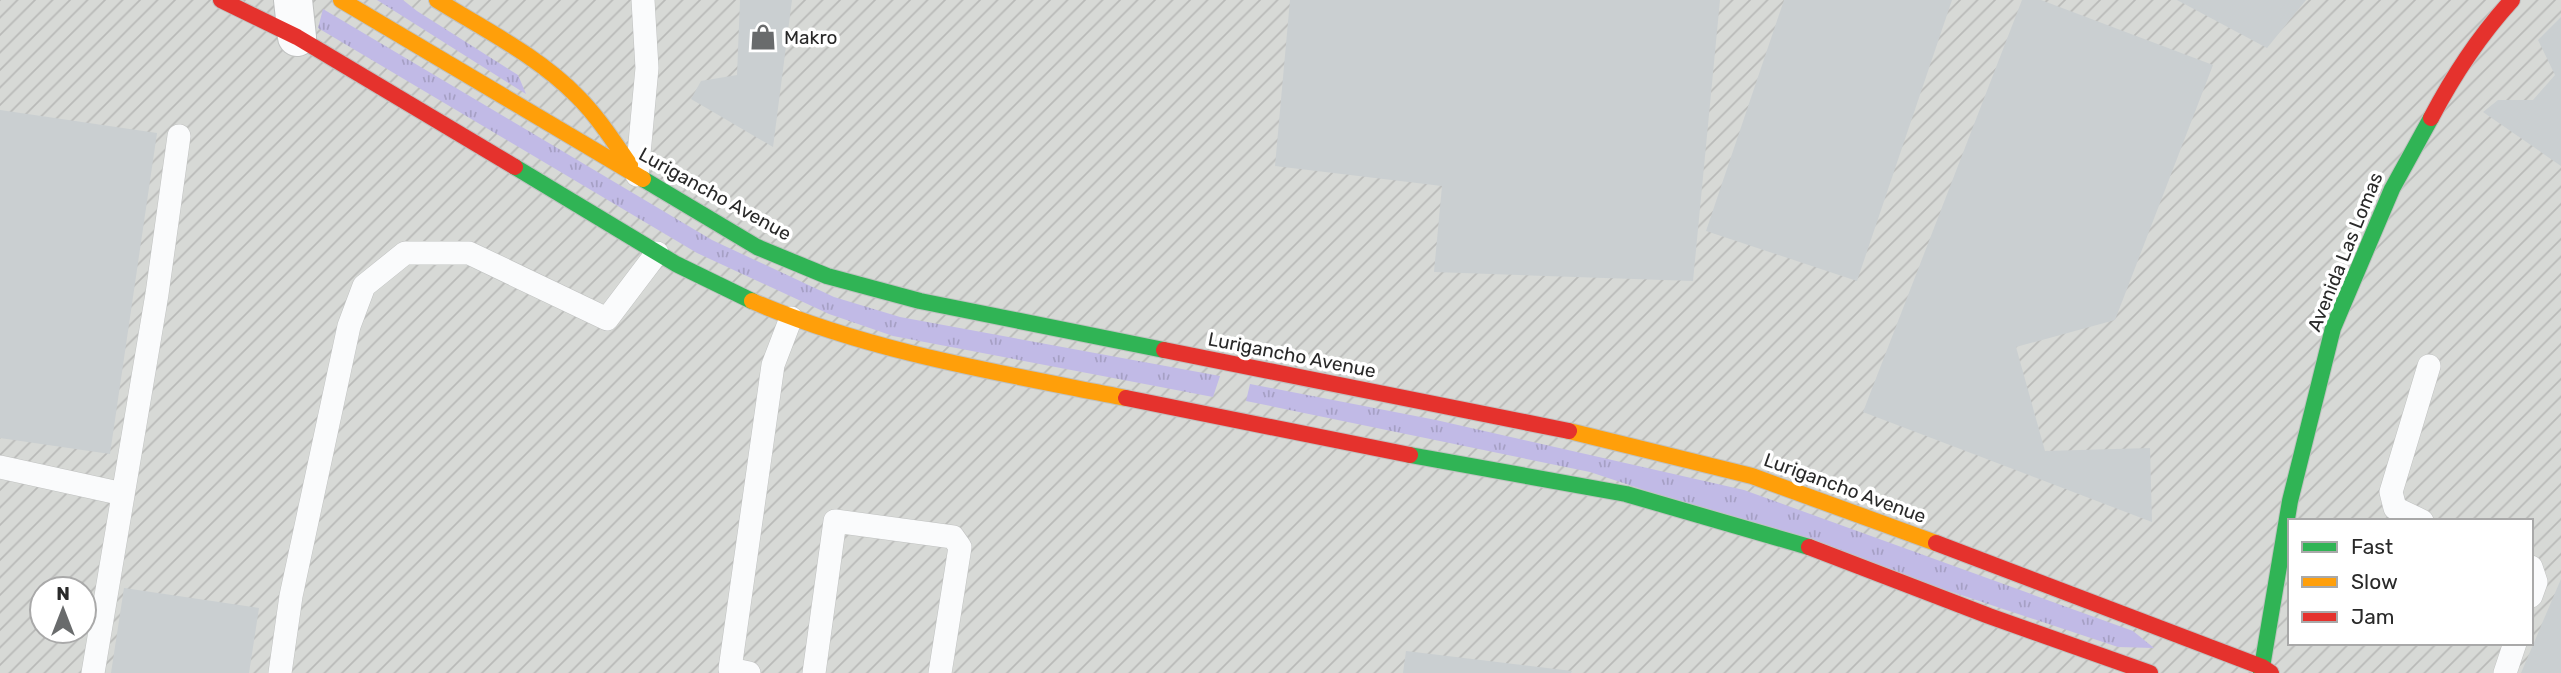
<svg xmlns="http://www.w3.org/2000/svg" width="2561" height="673" viewBox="0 0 2561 673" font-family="Rubik,sans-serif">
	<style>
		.industrial { fill: url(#industrial-furrows); fill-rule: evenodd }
		.grass { fill: url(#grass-tufts) }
		.building { fill: #cacfd1 }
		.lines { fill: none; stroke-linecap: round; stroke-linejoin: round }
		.lane-casing { stroke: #c0c2c1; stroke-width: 24 }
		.street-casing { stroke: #c0c2c1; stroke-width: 40 }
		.fast-casing { stroke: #c0c2c1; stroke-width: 18 }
		.slow-casing { stroke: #c0c2c1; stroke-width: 18 }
		.jam-casing { stroke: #c0c2c1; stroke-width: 18 }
		.lane { stroke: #fafbfc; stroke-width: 23 }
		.street { stroke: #fafbfc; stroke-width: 38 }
		.fast { stroke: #30b455; stroke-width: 16 }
		.slow { stroke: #ff9f0a; stroke-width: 16 }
		.jam { stroke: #e5322d; stroke-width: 16 }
		.labels { text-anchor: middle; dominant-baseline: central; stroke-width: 7; stroke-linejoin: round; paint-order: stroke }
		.poi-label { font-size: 19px; fill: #292929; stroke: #fff; text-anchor: start }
		.street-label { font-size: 19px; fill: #292929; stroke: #fff }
	</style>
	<defs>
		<pattern id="industrial-furrows" width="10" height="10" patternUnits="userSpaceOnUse" patternTransform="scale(1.75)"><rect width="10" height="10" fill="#d7d9d6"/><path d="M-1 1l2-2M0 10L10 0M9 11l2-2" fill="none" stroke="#b9bab8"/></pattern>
		<pattern id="grass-tufts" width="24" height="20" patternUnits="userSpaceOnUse" patternTransform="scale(1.75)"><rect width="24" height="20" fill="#c1bae6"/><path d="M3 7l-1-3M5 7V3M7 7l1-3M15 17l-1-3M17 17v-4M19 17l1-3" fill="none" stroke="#a6a0c5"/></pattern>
	</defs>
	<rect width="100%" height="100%" fill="#dfe6e8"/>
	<path class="industrial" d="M0,0H2561V673H0ZM2290,521H2531V643H2290ZM42,589H84V631H42Z"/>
	<path class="grass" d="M377,0H403L417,11L518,75L526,94Z
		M323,9L712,240L834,297L900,317L1220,376L1213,397L893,336L829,314L697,253L318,28Z
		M1250,384L1436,420L1744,490L2133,631L2154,648L2118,647L1590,472L1246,401Z"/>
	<path class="building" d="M740,0H792L773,147L691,99L701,81L737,75Z
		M1290,0H1720L1693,281L1434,272L1442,186L1275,166Z
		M1784,0H1952L1857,281L1706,231Z
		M2022,0H2041L2213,65L2115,320L2016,347L2045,451L2150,448L2152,522L1863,412Z
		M2177,0H2306L2267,48Z
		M2561,17V166L2483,112L2498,100H2533L2555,75L2538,40Z
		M0,110L157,133L110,454L0,438Z
		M2561,579V673H2521Z
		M124,588L259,608L249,673H111Z
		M1406,651L1572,671L1571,673H1403Z"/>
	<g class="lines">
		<g class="lane-casing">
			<path id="lane" d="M637,175L647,68L643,0
				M0,467L123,494
				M2422,521L2395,508L2391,492L2429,366
				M2531,567L2536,582L2531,596
				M93,673L157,294L179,136
				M280,673L291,596L349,326L364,286L405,253H469L607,319L657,253
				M749,673L730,669L773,365L791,318
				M814,673L835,521L953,537L960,547L940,673
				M2505,673L2515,643"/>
		</g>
		<g class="street-casing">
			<path id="street" d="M293,0L297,37"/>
		</g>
		<g class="fast-casing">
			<path id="fast" d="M515,167L676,264L752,301
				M643,179L757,247L827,276L920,301L1164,350
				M1410,455L1626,494L1809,547
				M2261,673L2290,501L2333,328L2392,189L2431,118"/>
		</g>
		<g class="slow-casing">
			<path id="slow" d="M341,0L643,179
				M437,0C485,30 538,56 578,97C598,117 614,142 630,165
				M752,301C870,352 1001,373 1126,398
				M1569,431L1752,476L1936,543"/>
		</g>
		<g class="jam-casing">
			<path id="jam" d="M221,0L297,37L515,167
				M2431,118C2453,76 2480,35 2512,0
				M1164,350L1569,431
				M1126,398L1410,455
				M1936,543L2262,667L2271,673
				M1809,547L1989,616L2150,673"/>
		</g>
		<use href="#lane" class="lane"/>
		<use href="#street" class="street"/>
		<use href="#fast" class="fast"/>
		<use href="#slow" class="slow"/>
		<use href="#jam" class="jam"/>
	</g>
	<defs>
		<g id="shop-bare" transform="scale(2.1)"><path d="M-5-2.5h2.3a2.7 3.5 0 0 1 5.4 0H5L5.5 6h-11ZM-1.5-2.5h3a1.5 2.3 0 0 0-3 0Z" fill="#696b6c" stroke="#fff" stroke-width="2.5" paint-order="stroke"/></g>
	</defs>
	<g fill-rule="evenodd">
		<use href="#shop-bare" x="763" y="37"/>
	</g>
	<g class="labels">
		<g class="poi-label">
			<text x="784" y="37">Makro</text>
		</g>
		<g class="street-label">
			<text transform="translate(715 194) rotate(29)">Lurigancho Avenue</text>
			<text transform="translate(2345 252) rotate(-68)">Avenida Las Lomas</text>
			<text transform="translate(1292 355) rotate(11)">Lurigancho Avenue</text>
			<text transform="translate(1845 488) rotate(20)">Lurigancho Avenue</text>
		</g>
	</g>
	<rect x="2288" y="519" width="245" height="126" fill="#ffffff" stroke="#a9a9a9" stroke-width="2"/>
	<rect x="2302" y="542" width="35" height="10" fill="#30b455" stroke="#a9a9a9" stroke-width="2"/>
	<text x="2351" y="554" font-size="21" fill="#292929">Fast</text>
	<rect x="2302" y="577" width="35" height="10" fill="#ff9f0a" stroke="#a9a9a9" stroke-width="2"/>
	<text x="2351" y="589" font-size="21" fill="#292929">Slow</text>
	<rect x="2302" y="612" width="35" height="10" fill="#e5322d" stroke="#a9a9a9" stroke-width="2"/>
	<text x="2351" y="624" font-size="21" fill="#292929">Jam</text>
	<g transform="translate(63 610)"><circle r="33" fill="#ffffff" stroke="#a9a9a9" stroke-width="2"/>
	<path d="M0-5L12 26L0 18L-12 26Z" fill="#696b6c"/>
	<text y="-10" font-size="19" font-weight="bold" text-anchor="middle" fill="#292929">N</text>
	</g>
</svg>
